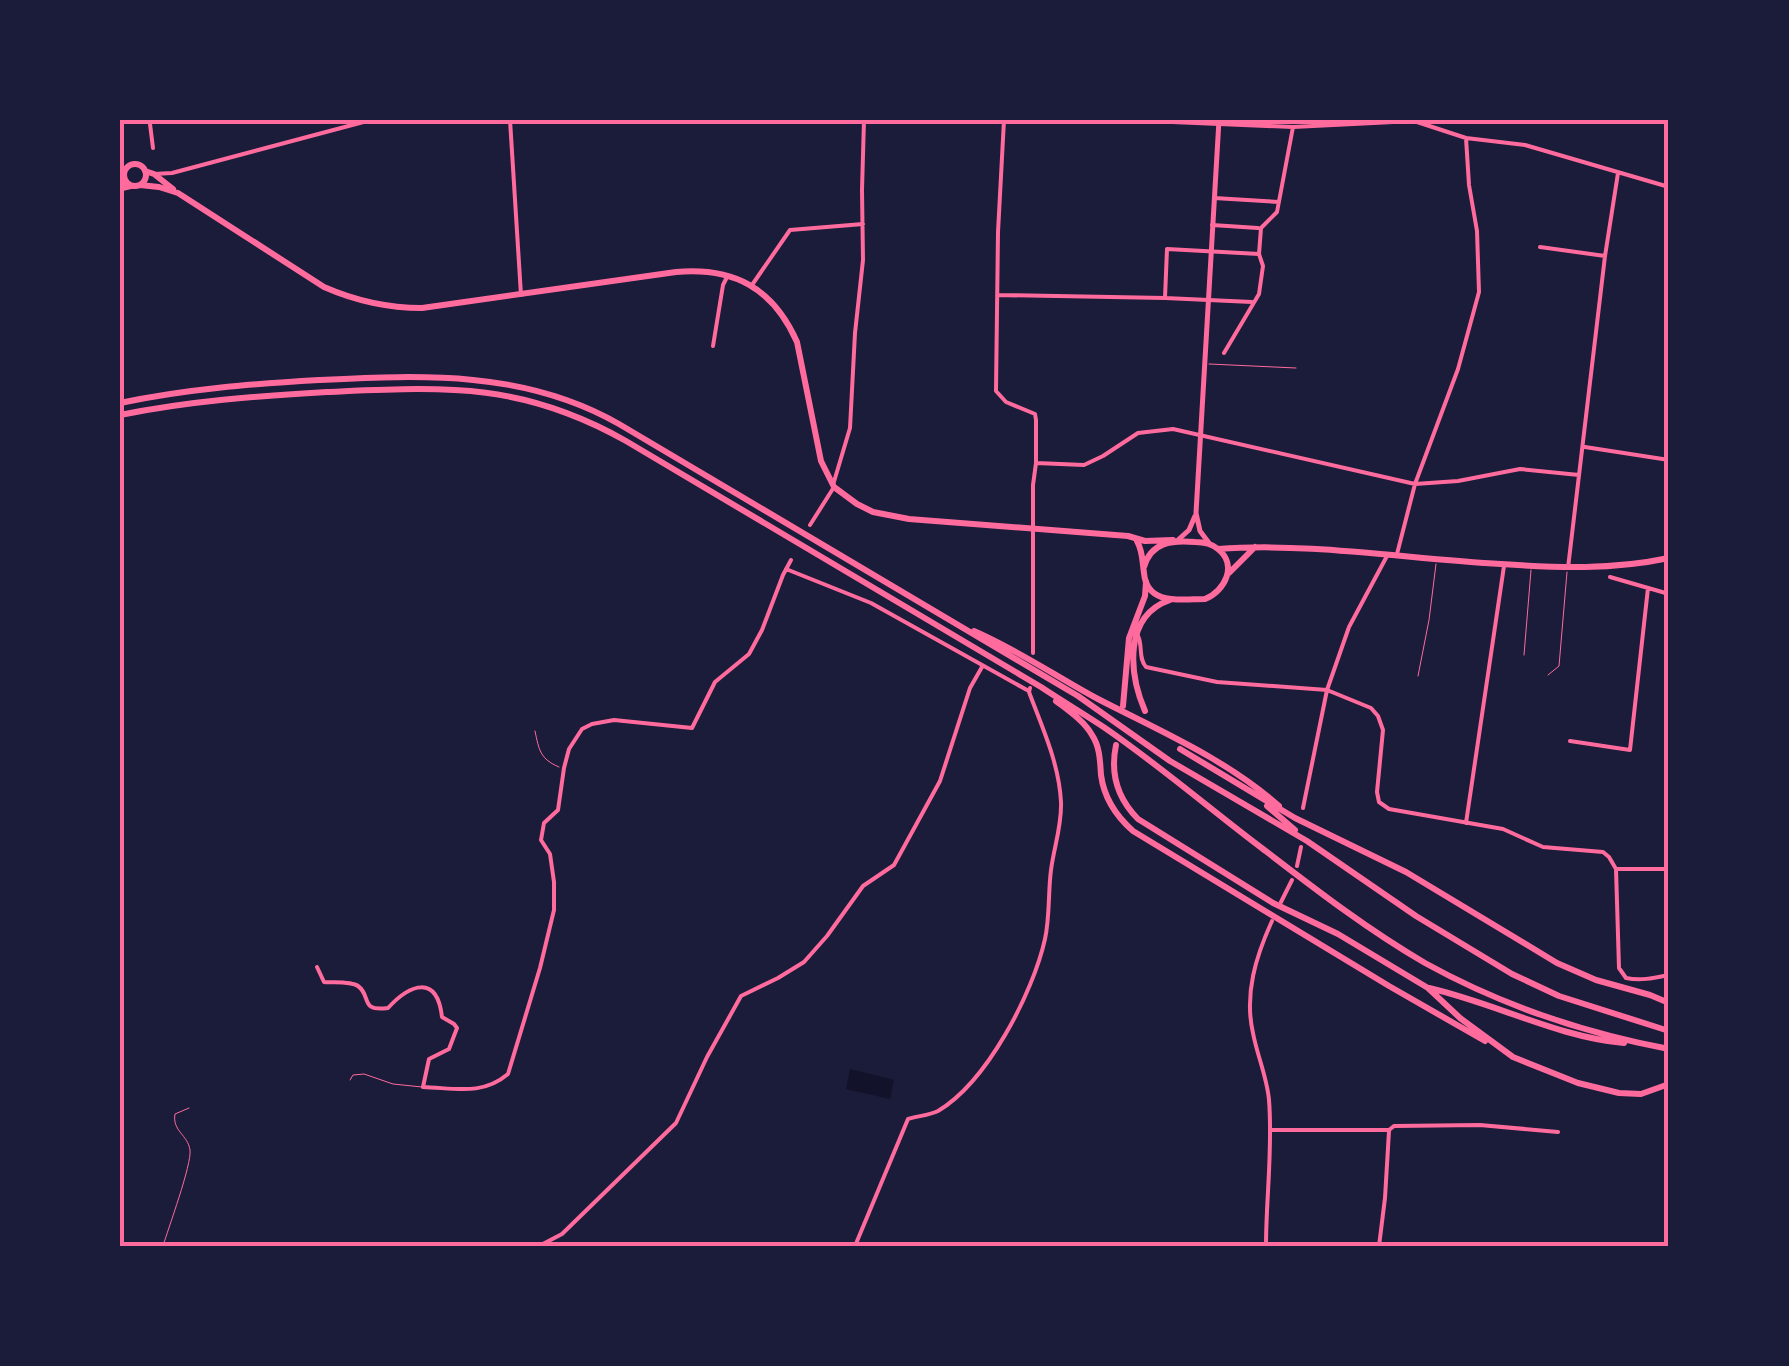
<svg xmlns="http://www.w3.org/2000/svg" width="1789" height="1366" viewBox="0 0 1789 1366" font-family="'PT Sans',sans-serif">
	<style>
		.water { fill: #12122b }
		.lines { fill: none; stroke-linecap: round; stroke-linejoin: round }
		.service { stroke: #ff6b9d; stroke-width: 1 }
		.minor { stroke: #ff6b9d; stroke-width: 4 }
		.tertiary { stroke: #ff6b9d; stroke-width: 5 }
		.primary { stroke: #ff6b9d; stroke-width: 6 }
		.motorway { stroke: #ff6b9d; stroke-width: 6 }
		.neatline { fill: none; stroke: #ff6b9d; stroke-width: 4 }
	</style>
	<rect width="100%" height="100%" fill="#1b1b3a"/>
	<path class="water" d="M850,1069L894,1080L890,1099L846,1089Z"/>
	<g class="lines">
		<path class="service" d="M1209,364L1296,368
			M1524,655L1531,570
			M1548,675L1559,666L1567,572
			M1418,676L1429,620L1436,564
			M535,731C539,750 540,759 559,767
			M350,1080L353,1075L364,1074L393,1084L422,1087
			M163,1246C168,1229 192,1164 190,1150C188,1135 172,1131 175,1114L189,1108"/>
		<path class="minor" d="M510,120L521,295
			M1004,120L998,232L996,391L1006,402L1035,414L1036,420V463L1033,485V653
			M1125,120L1293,127L1414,121L1466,138L1525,145L1669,187
			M150,124L153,148
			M154,174L172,173L371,120
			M1214,198L1279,202
			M120,204L122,202L120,189
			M1212,225L1258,228
			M1540,247L1605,256
			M752,285L790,230L863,224
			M997,295L1165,298L1252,302
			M1165,298L1167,249L1259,254
			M713,346L723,285L727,277
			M1224,353L1259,294L1263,266L1259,254L1261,228L1277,212L1293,127
			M1585,447L1669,460
			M1036,463L1084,465L1103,456L1138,433L1173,429L1415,484L1458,481L1520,469L1579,475
			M833,485L850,428L855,333L863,260L862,190L864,120
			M810,525L834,487
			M1397,554L1415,484L1458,369L1479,292L1477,231L1469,185L1466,138
			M1568,568L1605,256L1618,173
			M786,569L871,603L1027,690
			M1610,577L1669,594
			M1138,636C1143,646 1138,658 1146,667L1217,682L1327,690L1371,708L1378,716L1383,730L1377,792L1379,802L1389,809L1503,829L1543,847L1603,852L1609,857L1616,869L1619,968L1626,978C1641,981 1654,978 1669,975
			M1570,741L1630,750L1648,588
			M1303,808L1327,690L1349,627L1387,556
			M1466,823L1504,566
			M1297,866L1301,847
			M1616,869H1669
			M1281,902L1292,880
			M317,967L324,982C333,983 351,981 358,986C372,996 359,1012 388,1008C410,984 437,974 442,1017L454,1024L457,1028L449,1049L429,1059L423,1087C455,1088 482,1096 508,1074L540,968L554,910V882L550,854L541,840L544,823L558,810L564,768L569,749L582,729L592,724L614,720L692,728L715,682L749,654L762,630L783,575L791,560
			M1270,1130H1389L1394,1126L1480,1125L1558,1132
			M539,1246L562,1234L676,1123L707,1057L741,996L778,978L804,962L827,936L863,886L894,865L940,781L970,688L982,667
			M855,1246L908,1119C918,1116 930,1115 938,1111C987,1082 1033,993 1045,939C1050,916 1048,893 1051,870C1054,847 1062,825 1061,802C1059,763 1042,727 1029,692L1030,688
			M1266,1246C1266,1197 1273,1149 1269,1100C1267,1077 1257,1055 1253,1033C1244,994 1256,956 1272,921
			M1379,1246L1385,1198L1389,1131"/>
		<path class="tertiary" d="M120,189L133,186
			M120,189L125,180
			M1178,540L1189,530L1195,516
			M1209,543L1200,531L1196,513L1219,120"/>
		<path class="primary" d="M124 175a11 11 0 1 1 22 0a11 11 0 1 1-22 0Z
			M145,171L154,174L173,189
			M140,185L159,187L178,193L324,287C356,301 386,308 422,308L676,272C734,267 773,288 797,342L821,461L834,487L857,504L873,512L909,519L1128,536L1145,541L1173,540
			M1137,541C1143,552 1142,560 1144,573C1147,606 1181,599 1205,599C1225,591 1238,565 1218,549C1211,543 1203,542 1195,542C1172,540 1151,542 1144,567
			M1218,549C1310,542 1408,559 1501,564C1558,568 1612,570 1669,558
			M1229,573L1255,547"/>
		<path class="motorway" d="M120,403C186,389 252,384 319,380C423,375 525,370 619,424L1078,696L1170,761L1307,841L1416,916L1512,974L1559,996L1669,1031
			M120,415C189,401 257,396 327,392C443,387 520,381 626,441L1041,687C1062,701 1084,714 1105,728C1159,765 1210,809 1263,849C1315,889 1368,930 1425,963C1501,1005 1584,1033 1669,1049
			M974,631C1018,650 1057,677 1098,699C1160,731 1226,759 1279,806
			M1056,701C1069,711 1084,721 1092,735C1100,747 1100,761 1101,775C1104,798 1116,816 1133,831L1389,986L1485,1041
			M1123,706L1129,638L1145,596L1146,582
			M1145,711C1129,674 1123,616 1170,600
			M1116,745C1110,774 1117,798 1138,819L1273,903L1338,934L1428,988L1460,1018L1513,1057L1578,1083L1619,1093L1641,1094L1669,1084
			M1180,749L1295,818L1406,872L1557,963L1596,980L1650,995L1669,1003
			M1267,806L1295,830
			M1429,988C1495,1003 1557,1037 1624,1043"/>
	</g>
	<rect width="1789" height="1366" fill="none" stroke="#1b1b3a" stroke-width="245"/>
	<rect x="122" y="122" width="1544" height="1122" class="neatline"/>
</svg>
